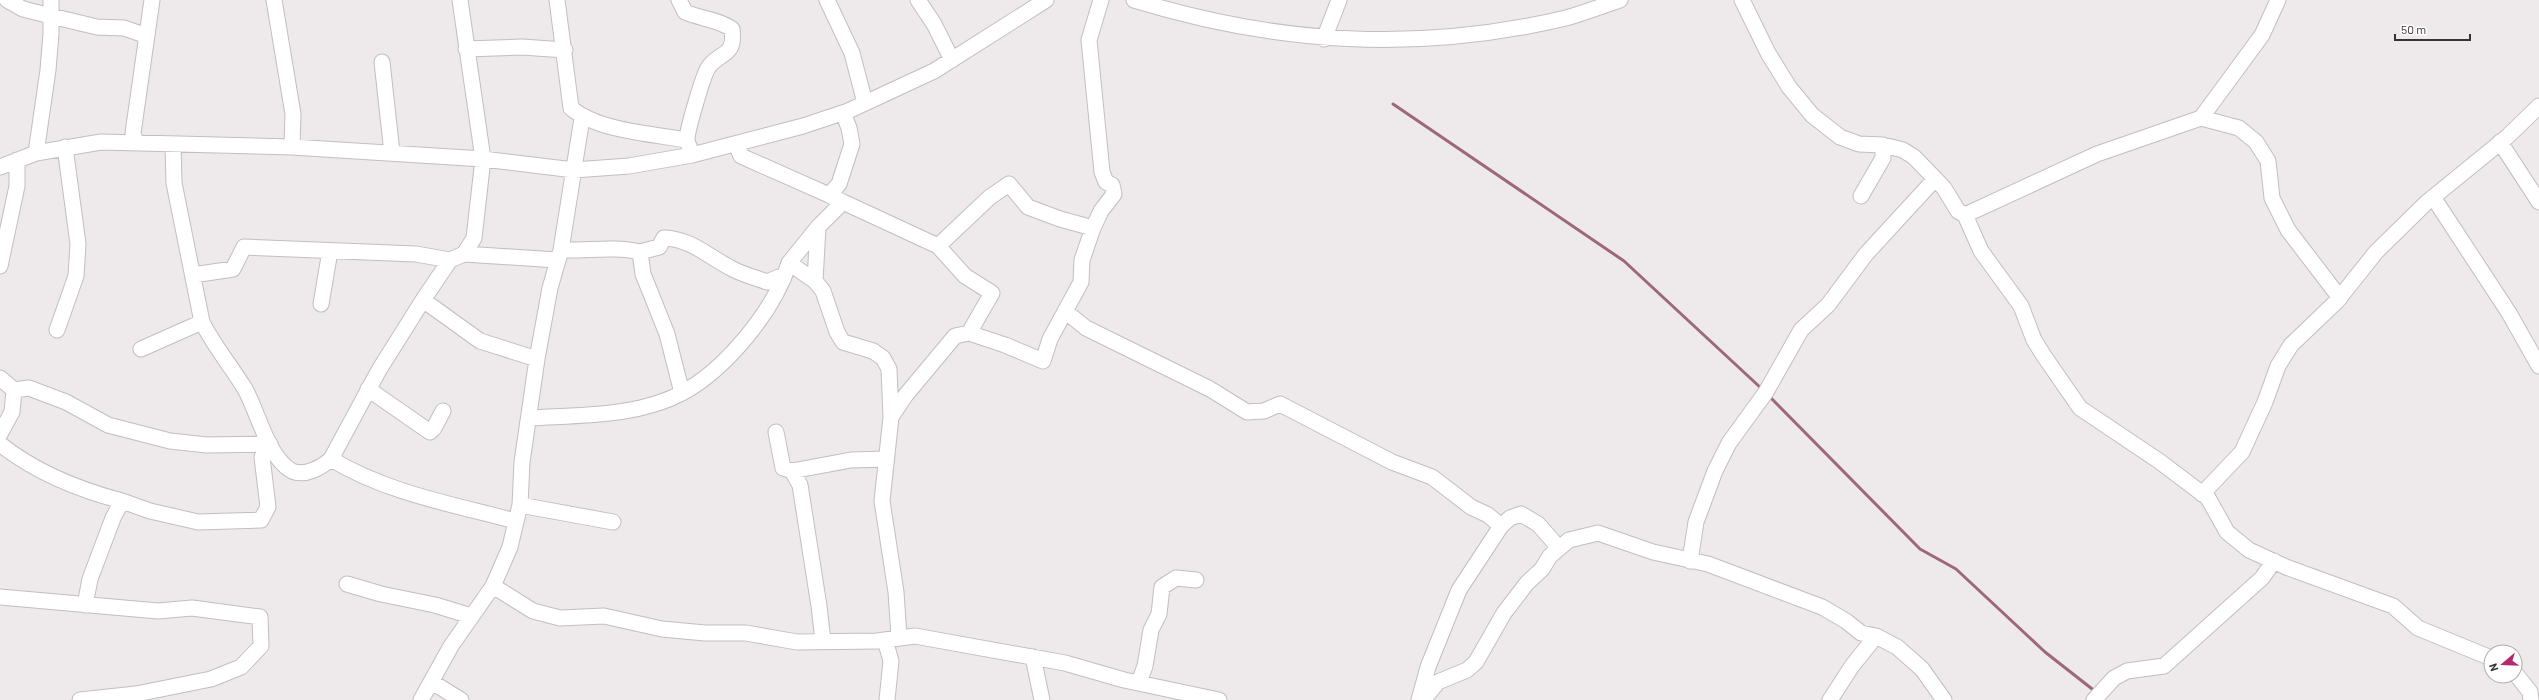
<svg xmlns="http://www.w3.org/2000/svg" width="2539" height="700" viewBox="0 0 2539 700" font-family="Barlow,sans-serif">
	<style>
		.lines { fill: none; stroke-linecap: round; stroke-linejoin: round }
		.stream { stroke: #9d687b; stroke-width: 3 }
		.minor-casing { stroke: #c3bebf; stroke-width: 17 }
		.minor { stroke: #fff; stroke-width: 15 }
	</style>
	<rect width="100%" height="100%" fill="#eee9eb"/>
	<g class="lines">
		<path class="stream" d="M1393,104L1624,261L1762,389
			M1769,396L1920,549L1956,569L2045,652L2096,692"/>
		<g class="minor-casing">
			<path id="minor" d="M7,0L23,9L51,16L97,27L124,28L147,36
				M274,0L293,114L292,147
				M557,0L571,108C598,131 652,134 687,140
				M679,0L685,12C701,19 718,19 732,29C736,58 719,51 708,68C703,76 687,130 687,140C687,142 689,146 690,149
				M827,0L852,53L865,103
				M918,0L934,24L952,60
				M1134,0C1278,44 1418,53 1566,18C1584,13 1602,6 1620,0
				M1742,0L1768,53L1789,87L1812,115L1840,137L1859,144L1883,145L1903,150L1914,157L1944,188L1958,211L1965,215L1981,251L2021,306L2034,340L2044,356L2080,408L2159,461L2208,498L2227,532L2249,550L2286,567L2393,606L2418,628L2491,658
				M1324,39L1339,0
				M466,49L522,47L565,50
				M382,62L392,153
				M843,113L849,128L852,144L839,184L829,195L843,202L818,227L815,281L823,291L837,332L843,342L873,351L883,358L889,369L891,417L882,501L896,592L899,637
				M2201,118L2262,35L2278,0
				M2500,142L2539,202
				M136,143L133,133L152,0
				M736,144L741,156L829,195
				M173,145L174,183L202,322C214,346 231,366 245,389C258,412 268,458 292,471C305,477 322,467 331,459L379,370L423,300L450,260L464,254L474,238L483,159L460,0
				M36,153L48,70L51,34V0
				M0,167L36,153L101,142L292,147L483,159L574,170L629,166L692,155L803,126L848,111L934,71L1046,0
				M1861,196L1883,158V145
				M2433,197L2509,313L2539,366
				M843,202L938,246L990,197L1009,184L1028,207L1060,219L1093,228
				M1965,215L2097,154L2201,118L2239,128L2256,142L2268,161L2272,198L2288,230L2340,298
				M938,246L965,276L992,293L969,333L1005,345L1043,361L1050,339L1081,282L1082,260L1093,228L1101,211L1114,194L1112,185L1106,182L1102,172L1089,40L1101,0
				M561,250C588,251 614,246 640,252L643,274L667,334L682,393C726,369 774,311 789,263L815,281
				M640,252L659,247L664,238C691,239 706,255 729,267C740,274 754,277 767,282L779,277H784
				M464,254L557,260
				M789,263L818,227
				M0,266L17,186V160
				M193,275L233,269L244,247L416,254L450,260
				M423,300L480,341L537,359
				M321,304L330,251
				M1065,311L1086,328L1210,389L1247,412L1264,411L1280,404L1392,462L1432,477L1471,507L1488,515L1501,526
				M57,330L76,276L78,244L65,147
				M141,349L202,322
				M0,378L14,390L12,412L0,434
				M368,389L430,432L434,428L443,411
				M14,390L29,388L66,402L108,425L170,441L207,445L270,444
				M891,417L905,396L955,336L969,333
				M530,418C580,415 637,417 682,393
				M776,432L783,468L792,471L800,485L819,606L823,641
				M0,444C35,472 80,490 122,501L113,518L90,579L85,605
				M331,459C387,493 452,504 515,521
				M792,471L851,460L886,459
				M2202,494L2242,452L2265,402L2278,366L2291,345L2337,301L2376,252L2426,203L2507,137L2539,106
				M122,501L150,511L198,522L261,520L268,507L262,457L270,444
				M520,505L613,522
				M1690,561L1696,522L1715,471L1729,443L1766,392L1801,330L1828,305L1866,254L1935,179
				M347,584L381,594L435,605L471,616
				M493,586L533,611L560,618L604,616L662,629L705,633H746L797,642L877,641L915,636L1065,663L1124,680L1219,700
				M0,597L158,611L192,608L260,617L261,646L241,667L211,679L136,694L80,700
				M885,640L891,661L887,700
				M1033,657L1042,700
				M2515,673L2530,692L2531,700
				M432,682L461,700
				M1139,682L1145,666L1151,630L1159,614L1162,587L1176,578L1196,580
				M421,700L451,646L493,586L510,547L520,505L522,462L537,359L550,288L561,250L582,118
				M1419,700L1428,667L1459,590L1501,526L1510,518L1521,514L1538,524L1559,548
				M1423,700L1438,682L1467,670L1476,662L1504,613L1527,583L1542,569L1550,556L1569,540L1598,533L1653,552L1708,564L1822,607L1846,621L1861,633L1876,636L1897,647L1922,669L1944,700
				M1830,700L1852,666L1876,636
				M2094,700L2114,678L2127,671L2164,666L2262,578L2274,561"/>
		</g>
		<use href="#minor" class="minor"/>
	</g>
	<g transform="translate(2503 664) rotate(251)"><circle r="19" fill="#ffffff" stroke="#afadae"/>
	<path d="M0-3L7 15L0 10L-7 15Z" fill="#b32a6c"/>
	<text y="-6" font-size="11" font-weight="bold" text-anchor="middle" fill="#363334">N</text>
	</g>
	<path d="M2395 34v6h75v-6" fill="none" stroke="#363334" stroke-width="2"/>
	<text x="2401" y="34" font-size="12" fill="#363334" stroke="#ffffff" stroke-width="3" paint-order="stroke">50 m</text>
</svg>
